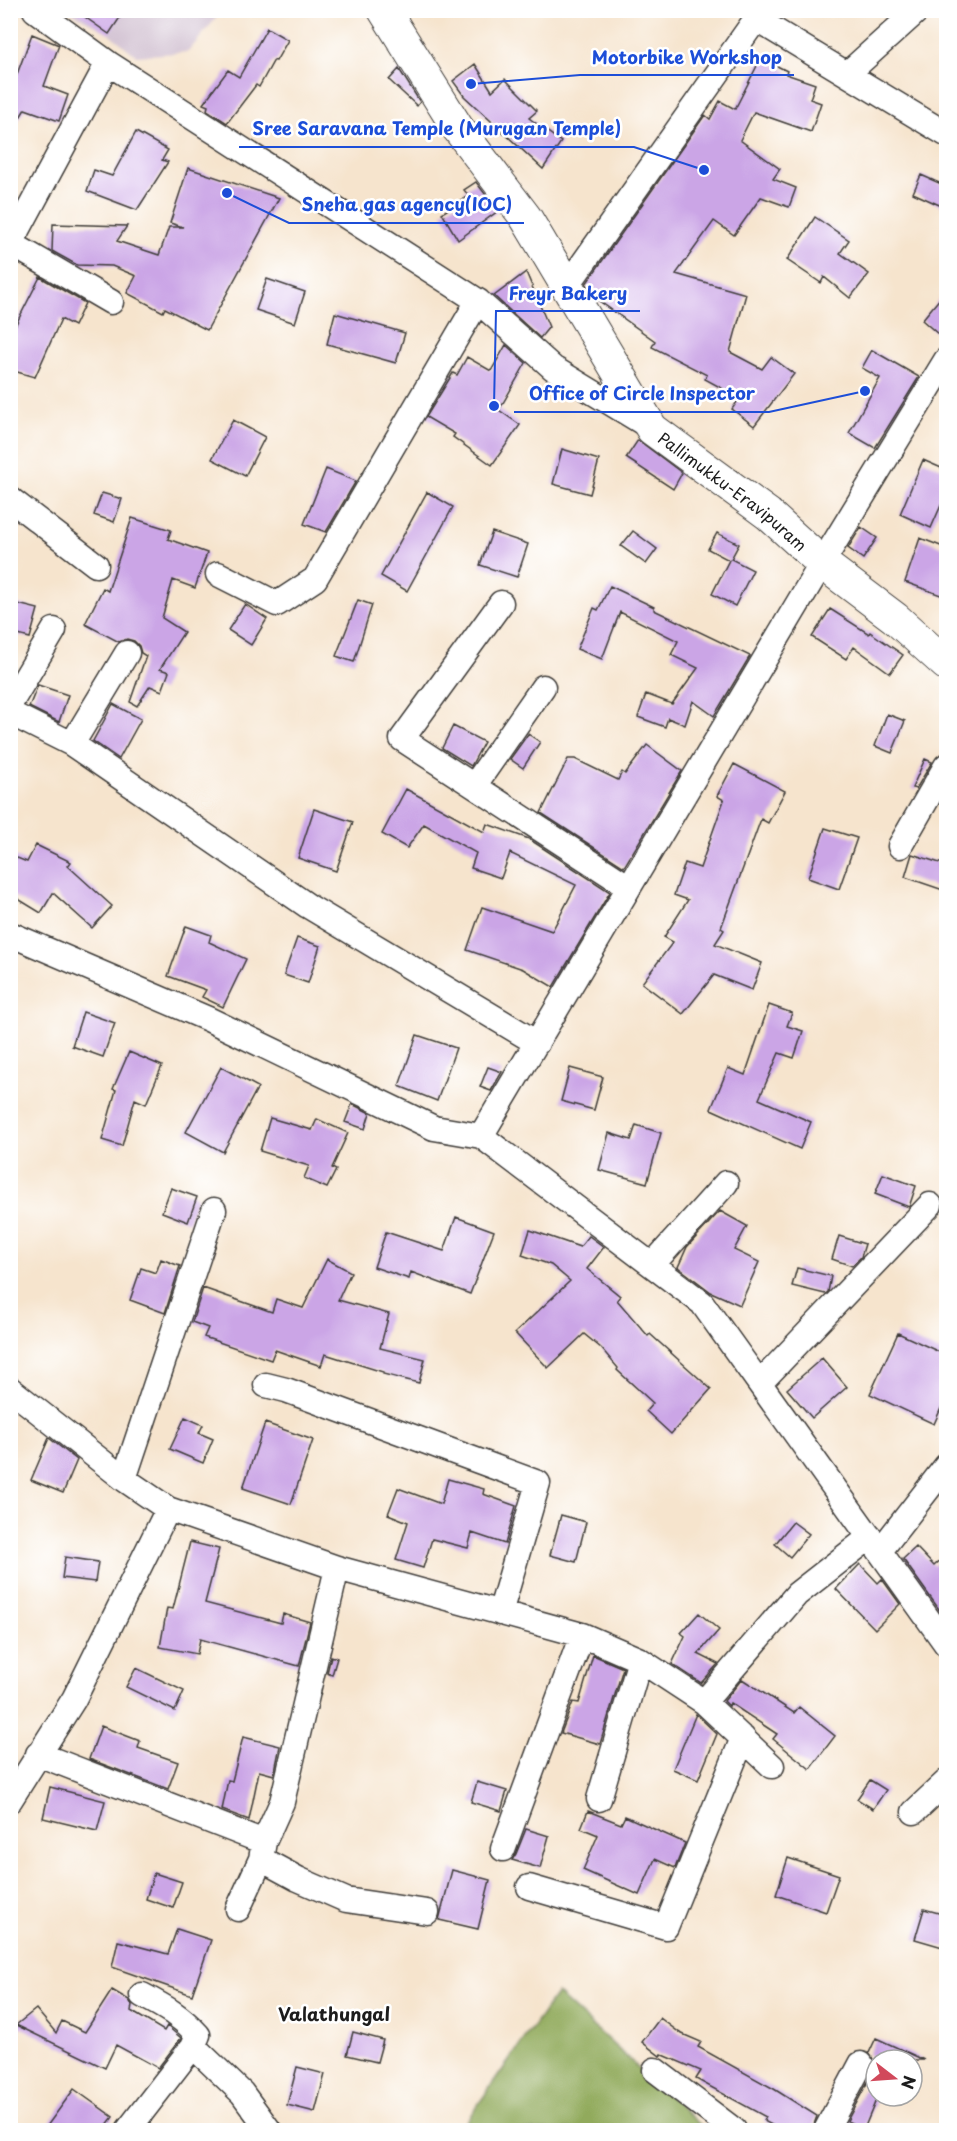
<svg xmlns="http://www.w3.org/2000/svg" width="957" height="2141" viewBox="0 0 957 2141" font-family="'Playpen Sans',sans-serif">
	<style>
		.industrial { fill: #cfbdcf }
		.forest { fill: #91aa5c; stroke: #56633c; stroke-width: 1.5 }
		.building { fill: #cba5e6 }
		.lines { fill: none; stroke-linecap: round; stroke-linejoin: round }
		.minor-casing { stroke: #3d3a37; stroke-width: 27 }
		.major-casing { stroke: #3d3a37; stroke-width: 34 }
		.minor { stroke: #fff; stroke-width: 24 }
		.major { stroke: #fff; stroke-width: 32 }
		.labels { text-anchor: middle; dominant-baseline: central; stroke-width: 5; stroke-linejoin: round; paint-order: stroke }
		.street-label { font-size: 16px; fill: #1c1c1c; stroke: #fff }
		.neighbourhood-label { font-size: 18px; font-weight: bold; fill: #1c1c1c; stroke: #fff }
		.leader { fill: none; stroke: #1d4ed8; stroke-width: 2 }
		.callout-dot { fill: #1d4ed8; stroke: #fff; stroke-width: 2 }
		.callout-label { font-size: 18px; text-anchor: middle; font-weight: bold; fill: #1d4ed8; stroke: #fff; stroke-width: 5; stroke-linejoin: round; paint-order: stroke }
	</style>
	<rect width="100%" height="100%" fill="#fff"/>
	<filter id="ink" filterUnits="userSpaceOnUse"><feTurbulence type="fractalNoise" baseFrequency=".0167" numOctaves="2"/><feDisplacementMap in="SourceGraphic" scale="12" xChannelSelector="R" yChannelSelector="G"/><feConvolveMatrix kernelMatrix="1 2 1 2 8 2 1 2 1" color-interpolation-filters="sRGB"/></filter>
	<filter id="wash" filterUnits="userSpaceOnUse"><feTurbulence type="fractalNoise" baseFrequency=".008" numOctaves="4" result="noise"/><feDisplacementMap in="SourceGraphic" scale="24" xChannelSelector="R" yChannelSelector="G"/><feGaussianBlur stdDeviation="1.35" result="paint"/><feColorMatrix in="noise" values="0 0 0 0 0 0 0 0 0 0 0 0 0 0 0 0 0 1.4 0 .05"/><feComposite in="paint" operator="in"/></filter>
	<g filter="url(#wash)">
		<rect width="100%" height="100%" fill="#f6e4cd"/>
		<path class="industrial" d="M69,11H222L188,52L137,56L107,32Z"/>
		<path class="forest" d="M557,1993L706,2130H460Z"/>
		<g id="blocks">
			<path class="building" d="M75,10H125L109,34Z
				M267,28L288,40L276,61L274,60L259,87L256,85L227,123L207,110L208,106L203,104L228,70L239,77Z
				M32,34L59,45L44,86L68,95L59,121L25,109L10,134V93Z
				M761,58L787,71L786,74L815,84L810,99L821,103L811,132L754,112L740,140L780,169L773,179L796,188L789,207L761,197L734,235L714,221L676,274L746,294L730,352L762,369L771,357L794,374L754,426L732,409L740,398L705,379L707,375L652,347L655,341L595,298L586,284L705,115L710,119L720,101L735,109Z
				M475,64L492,91L505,79L537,111L529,118L561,142L543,169L464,96L453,81Z
				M399,69L420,102L417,106L389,80Z
				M136,132L168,150L162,160L168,162L137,210L87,191L94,170L112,176Z
				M188,168L279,198L207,330L165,308L163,312L127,293L136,276L112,266L77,265L52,251L53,224L127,226L117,241L159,255L169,227H183L170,223Z
				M921,175L946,186V208L913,193Z
				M476,182L498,211L458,240L442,213L469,196L464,190Z
				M815,217L849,240L840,253L869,274L850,298L824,277L821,283L787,260Z
				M526,272L549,327L540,338L494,296Z
				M40,277L85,303L74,326L61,319L35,377L10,370V322L16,324Z
				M267,279L305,292L295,323L256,310Z
				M946,291V341L922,320Z
				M335,313L405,333L396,363L327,344Z
				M506,345L526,363L499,410L520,425L492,465L453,437L455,434L426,417L453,373L457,375L467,357L491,371Z
				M872,350L919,377L875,448L849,433L880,378L862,368Z
				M233,420L265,437L245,476L212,459Z
				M638,440L682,473L673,489L626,458Z
				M562,449L599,460L590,494L553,484Z
				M923,460L946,470V494L931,528L900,514Z
				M326,469L356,481L326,532L304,524Z
				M427,492L453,507L407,591L381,576Z
				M102,493L122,499L114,522L94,515Z
				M132,518L171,530L168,539L207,553L195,588L173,580L162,618L184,632L160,669L169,672L162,691L150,686L137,706L130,702L146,656L141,653L139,646L134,641L127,639L119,642L85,624L103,588L108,591Z
				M861,527L877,538L863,559L848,548Z
				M633,531L657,549L646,564L621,546Z
				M492,532L528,544L517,577L480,565Z
				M717,533L739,544L731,559L753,570L735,606L712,594L729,560L708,549Z
				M920,538L946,548V597L905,582Z
				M610,586L654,607V610L750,656L714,716L693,701L685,725L668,718L665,727L638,717L646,694L672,704L698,668L671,655L678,641L620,612L602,659L577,649L594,608L598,610Z
				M358,600L372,605L354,662L336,656Z
				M10,602L38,609L30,638L10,633Z
				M245,604L267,619L251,645L228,630Z
				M830,609L869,634L870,632L903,655L890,673L854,647L846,659L812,637Z
				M38,685L68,695L59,722L29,707Z
				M113,704L141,719L119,759L93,741Z
				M887,714L905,721L892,753L875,746Z
				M453,726L484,742L471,766L442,748Z
				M528,734L540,742L523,768L510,759Z
				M647,745L682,771L624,867L541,813L568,759H575L618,780L622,772L625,774Z
				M925,759L932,762L916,789L912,788Z
				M734,764L785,791L768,823L761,819L721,928L724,930L715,944L762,963L752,990L714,975L683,1014L642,983L673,942L664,937L688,900L674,895L685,863L700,868L724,800L717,796Z
				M406,789L484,832L487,824L529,839L610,892L553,987L523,969L467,950L482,907L552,931L576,885L510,853L501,878L471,868L476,853L424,824L407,848L382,834Z
				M314,809L353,822L336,871L298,858Z
				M825,828L857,838L839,889L808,878Z
				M36,845L71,862L68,866L112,906L92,928L53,893L41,913L10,894V855L27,862Z
				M912,854L946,865V891L905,877Z
				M186,926L211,935L209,942L246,959L223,1007L202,997L206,990L168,976Z
				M297,938L320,946L308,983L284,975Z
				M769,1005L792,1013L787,1026L803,1031L794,1058L779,1053L759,1099L811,1122L800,1149L711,1109L728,1068L745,1075Z
				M83,1012L115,1023L103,1057L72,1046Z
				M417,1035L456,1048L437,1101L399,1086Z
				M129,1052L162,1066L146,1104L135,1099L122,1146L102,1140L116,1090L113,1089Z
				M221,1067L258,1087L223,1152L186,1132Z
				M488,1067L502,1072L491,1091L480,1087Z
				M570,1068L603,1077L594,1110L561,1101Z
				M352,1104L370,1113L365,1129L345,1122Z
				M270,1118L312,1130L317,1119L348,1133L332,1168L336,1170L327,1188L304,1178L309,1166L260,1151Z
				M636,1125L661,1133L647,1183L599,1170L609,1133L631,1140Z
				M883,1174L916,1186L909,1207L875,1194Z
				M171,1188L197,1197L188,1222L162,1212Z
				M720,1211L747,1226L734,1250L759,1262L740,1305L711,1292L678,1267L687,1247Z
				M456,1217L494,1231L470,1294L411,1272L409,1279L374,1267L386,1232L444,1251Z
				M530,1230L580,1247L589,1236L604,1247L587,1269L620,1296L617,1300L648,1336L650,1334L711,1389L671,1434L646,1411L653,1403L617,1370L618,1368L601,1348L584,1334L548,1368L515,1333L570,1281L551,1265L522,1255Z
				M839,1236L865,1244L861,1257L852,1266L832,1259Z
				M161,1259L180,1266L165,1313L130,1300L141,1268L156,1273Z
				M327,1259L351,1272L338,1300L389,1314L380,1348L425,1359L419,1383L383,1374V1372L325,1354L321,1366L275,1350L271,1360L204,1337L208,1328L192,1322L203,1288L272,1312L276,1299L303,1308Z
				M797,1268L831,1276L828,1292L825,1294L792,1286Z
				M898,1333L946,1355V1397L934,1424L870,1394Z
				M822,1358L847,1387L812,1418L787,1389Z
				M185,1417L203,1425L199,1433L213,1439L203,1463L170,1449Z
				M265,1423L313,1440L291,1504L243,1488Z
				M49,1438L77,1460L63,1493L31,1480Z
				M448,1479L484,1489L483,1494L516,1506L505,1544L472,1533L468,1548L432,1539L423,1568L396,1560L408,1522L388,1514L398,1488L441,1504Z
				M561,1515L586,1522L576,1562L550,1555Z
				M793,1522L809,1534L790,1557L775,1544Z
				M190,1542L219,1549L205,1603L281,1623L283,1614L310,1622L299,1666L200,1639L197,1654L160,1647L167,1608L173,1609Z
				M916,1547L934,1566L946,1555V1607L941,1612L903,1559Z
				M65,1557L98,1562L95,1582L62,1578Z
				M860,1564L878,1583L882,1579L900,1604L875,1629L836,1589Z
				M699,1613L719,1630L698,1654L718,1664L701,1683L672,1664L685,1636L681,1633Z
				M593,1655L623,1668L600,1744L561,1733L573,1702L579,1703Z
				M331,1656L337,1658L332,1675L327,1673Z
				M136,1668L184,1691L175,1711L126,1687Z
				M742,1679L794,1713L799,1707L835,1736L810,1769L773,1739L777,1734L730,1703L729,1706L724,1701Z
				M696,1714L717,1734L698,1780L673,1769Z
				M101,1726L140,1741L138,1748L178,1762L168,1789L89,1759Z
				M243,1737L280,1746L274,1775L259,1771L249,1820L222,1810L228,1780L232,1781Z
				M870,1780L886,1790L873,1809L857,1799Z
				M477,1782L507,1791L501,1811L471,1802Z
				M50,1787L105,1801L97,1831L43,1818Z
				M588,1811L621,1824L625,1816L685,1843L675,1868L655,1859L639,1895L583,1870L598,1835L581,1828Z
				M526,1829L549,1836L540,1868L512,1860L516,1854Z
				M788,1858L839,1875L826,1912L776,1895Z
				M452,1870L490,1880L478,1929L439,1920Z
				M154,1873L182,1882L173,1908L146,1899Z
				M924,1909L946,1915V1948L915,1939Z
				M177,1929L211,1940L192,1995L112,1967L118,1941L168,1954Z
				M112,1990L129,2000L132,2005L131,2011L164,2031L167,2026L181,2038L158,2068L116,2045L105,2068L16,2025L36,2009L56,2033L62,2021L85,2032Z
				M660,2018L680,2033L701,2042L698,2047L774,2089L817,2116L812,2130H781L764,2121L766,2117L696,2079L701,2071L661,2054L660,2056L642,2042Z
				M353,2032L383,2040L377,2062L347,2055Z
				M876,2038L924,2060H876V2100L864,2129L847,2121L874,2070L875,2063L869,2053Z
				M297,2067L325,2074L315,2112L287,2105Z
				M74,2089L113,2117L103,2130H44Z"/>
		</g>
	</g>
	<g filter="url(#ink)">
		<use href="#blocks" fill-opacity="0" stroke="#3d3a37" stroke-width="1.5"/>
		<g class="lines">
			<g class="minor-casing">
				<path id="minor" d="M35,10L108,63L478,301L553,368L650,427
					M847,74L918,10
					M10,243L111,302
					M10,245L108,63
					M567,286L756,19L946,134
					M946,360L822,563L481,1136L702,1303L946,1644
					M10,499L96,565
					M218,574L277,604L315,579L478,301
					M501,603L402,739L629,887
					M10,704L54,630
					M10,713L72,744L308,906L537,1043
					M72,744L127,653
					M474,786L543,687
					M900,846L946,766
					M10,934L208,1019L434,1128L481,1136
					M652,1265L726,1183
					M760,1383L930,1205
					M266,1385L286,1390L538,1483L500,1613
					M10,1389L124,1479L168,1509L337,1568L582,1635L640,1660L704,1702L797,1594L870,1537
					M124,1479L214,1210
					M880,1551L946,1466
					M337,1568L282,1802L264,1842L261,1859L298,1879L346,1900L427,1912
					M704,1702L772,1766
					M38,1754L264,1842
					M599,1799L640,1660
					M10,1800L74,1699L168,1509
					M914,1812L946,1782
					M503,1849L582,1635
					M529,1887L666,1927L743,1738
					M238,1909L261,1859
					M142,1995C165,2007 181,2016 198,2035L193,2046
					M655,2070L734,2130
					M128,2130L193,2046L242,2093L269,2130
					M826,2130L861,2064"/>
			</g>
			<g class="major-casing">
				<g id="major">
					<path id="s1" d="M384,10L457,127L526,218L652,429L768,514L822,563L895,618L946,664"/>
				</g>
			</g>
			<use href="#minor" class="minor"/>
			<use href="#major" class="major"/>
		</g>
	</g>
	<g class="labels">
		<g class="street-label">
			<text stroke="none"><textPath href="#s1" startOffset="600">Pallimukku-Eravipuram</textPath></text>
		</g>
		<g class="neighbourhood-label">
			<text x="334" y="2013">Valathungal</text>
		</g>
	</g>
	<path class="leader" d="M471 84L580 75H794M704 170L634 147H239M227 193L289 223H524M494 406L496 311H640M865 391L769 412H514"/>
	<g class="callout-dot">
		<circle cx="471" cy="84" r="6"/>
		<circle cx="704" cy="170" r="6"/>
		<circle cx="227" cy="193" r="6"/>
		<circle cx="494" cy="406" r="6"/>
		<circle cx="865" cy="391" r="6"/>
	</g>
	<g class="callout-label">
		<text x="687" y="64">Motorbike Workshop</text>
		<text x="437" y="135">Sree Saravana Temple (Murugan Temple)</text>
		<text x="407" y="211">Sneha gas agency(IOC)</text>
		<text x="568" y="300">Freyr Bakery</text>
		<text x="642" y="400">Office of Circle Inspector</text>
	</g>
	<rect width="957" height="2141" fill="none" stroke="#fff" stroke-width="36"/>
	<g transform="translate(894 2078) rotate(107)"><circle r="28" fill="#ffffff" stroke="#a4a4a4" stroke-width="1.5"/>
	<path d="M0-4.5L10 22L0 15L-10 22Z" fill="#d1495b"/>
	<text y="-9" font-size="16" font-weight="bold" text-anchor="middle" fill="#1c1c1c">N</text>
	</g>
</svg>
